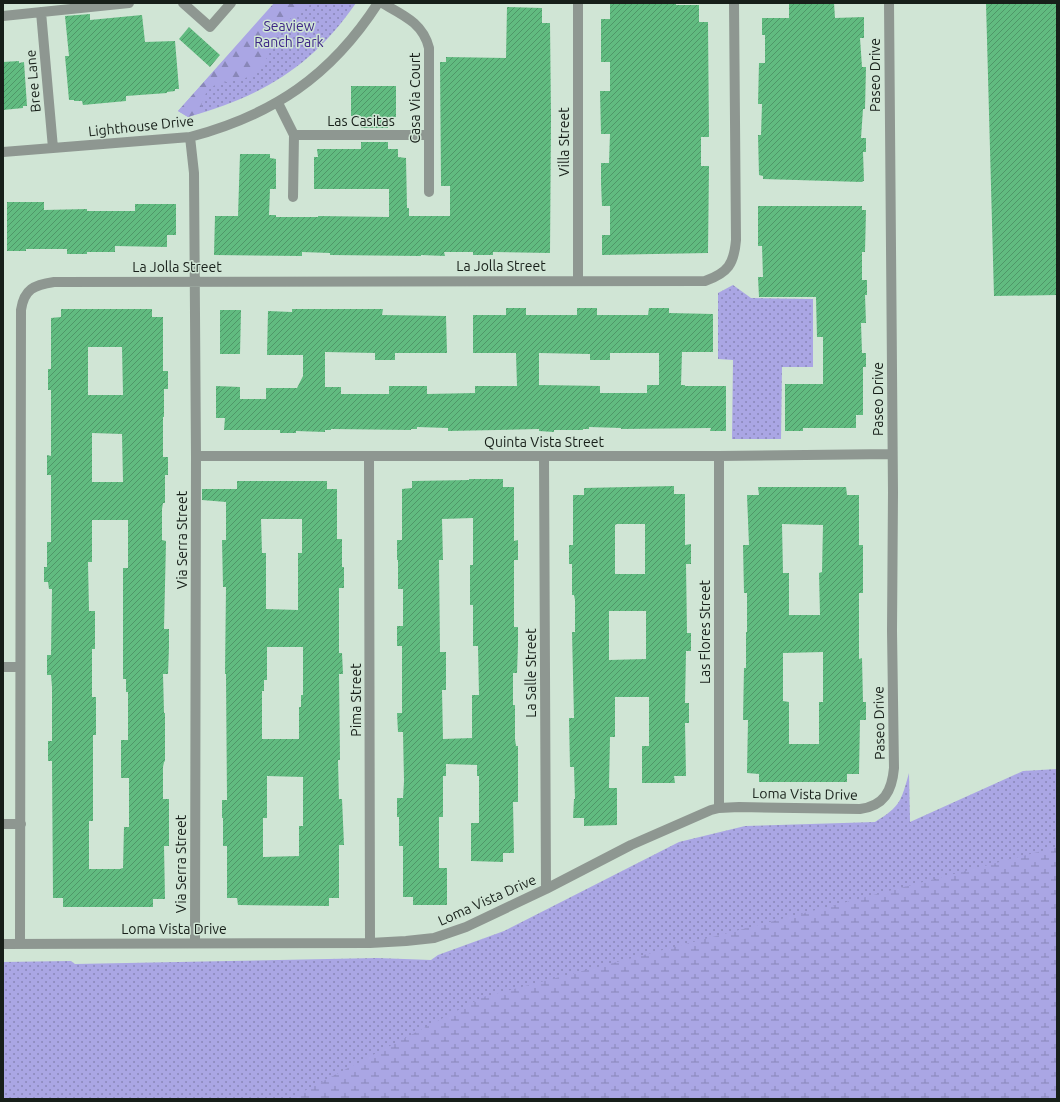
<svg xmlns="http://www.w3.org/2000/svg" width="1060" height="1102" viewBox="0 0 1060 1102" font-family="Ubuntu,sans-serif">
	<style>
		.green { fill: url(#green-dots) }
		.forest { fill: url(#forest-firs) }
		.wetland { fill: url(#wetland-marsh) }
		.building { fill: url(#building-hatch); fill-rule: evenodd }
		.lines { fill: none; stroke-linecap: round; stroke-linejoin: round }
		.minor { stroke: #8e9791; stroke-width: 10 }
		.labels { text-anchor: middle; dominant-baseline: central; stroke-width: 3; stroke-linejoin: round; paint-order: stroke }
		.park-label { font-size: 14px; fill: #3c2586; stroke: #d0e5d5 }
		.street-label { font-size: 14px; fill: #171f19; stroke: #d0e5d5 }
	</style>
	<defs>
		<pattern id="green-dots" width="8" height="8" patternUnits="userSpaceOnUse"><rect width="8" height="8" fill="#aaa6e4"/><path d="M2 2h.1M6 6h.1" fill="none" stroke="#8987b8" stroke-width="1.8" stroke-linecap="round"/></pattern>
		<pattern id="forest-firs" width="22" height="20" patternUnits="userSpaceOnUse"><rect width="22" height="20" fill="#aaa6e4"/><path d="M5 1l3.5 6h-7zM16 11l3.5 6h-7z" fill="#8987b8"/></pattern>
		<pattern id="wetland-marsh" width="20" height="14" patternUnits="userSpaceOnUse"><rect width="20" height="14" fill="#aaa6e4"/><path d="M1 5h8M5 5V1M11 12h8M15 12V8" fill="none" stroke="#8987b8"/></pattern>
		<pattern id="building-hatch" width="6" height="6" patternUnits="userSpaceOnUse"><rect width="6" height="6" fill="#61bb80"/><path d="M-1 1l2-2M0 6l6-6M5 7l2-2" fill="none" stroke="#4f9768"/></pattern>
	</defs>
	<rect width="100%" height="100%" fill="#d0e5d5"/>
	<path class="green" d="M275,3H356C312,67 262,96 188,117L178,111Z
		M733,285L751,298L813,299V367H782L781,439H732L733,360L718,359V293Z
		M1057,769V852L910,1099H3V962L71,961L75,964L377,958L431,960L438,955L504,931L679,842L745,826L875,822C901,806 901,801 909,773L910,822L1023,771Z"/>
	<path class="forest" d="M274,3H312C304,11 293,15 285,23C273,38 271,58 257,71C233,92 207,68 200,113L188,117L178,111Z"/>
	<path class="wetland" d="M1057,847V1099H289L483,997Z"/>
	<path class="building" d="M610,3H676V5H699V22H708L709,137H701V166H709L708,253L602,255V235H610V206H602L601,183V163H609L610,134H601L600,91H610V62H601V19H610Z
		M789,3H834L835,18L864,17V38H860L862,67H866L865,109H863L861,138H866V152H863L864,181H863L862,182L763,179V176L759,175L758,135H761L762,104H758L759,63H765V35H762V18H789Z
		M986,3H1057V295L994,296Z
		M507,7L542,8V23H550L551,118L550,253L493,252V255H473V252H444L445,256L421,255V256L330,255V253L302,252V256L214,255L215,216H238L240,154H270V158L276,159V189H270L269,215H276V217H318V216L389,217V189H314V157H318L317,149H361V142H388V149H398V157L406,158L407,208H409V216H450V186H441L440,62H446V57L506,58Z
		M90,14V20L142,15L145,42L175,41L179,89H175V91L167,92V93L126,96V101L83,105L82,101H74V100H69L65,56H69L65,16Z
		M189,27L220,55L210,67L179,39Z
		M19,61V63L24,62L27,106H23V108L3,110V62Z
		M351,86H396V117H388V128H361V116H351Z
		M7,202H44V210L87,209V211H135V204H176V235H167V247L115,246V252H87V254H67V249H26V251H7Z
		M758,206H862V210H866L865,252H862V280H867V295H865L866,323H861L862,353H866V367H863V415H856V428H803V431H785V384H823V337H817L816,297H759L758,277H763L762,246H758Z
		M506,308H526V315H577V308H597V315H648L649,308H669V313L713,314V352H682L681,385H685V386H726V431H710L711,428L621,429V428L589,427V429H583V430H554V432L539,431V429L448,431V428L417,427V429H411V430L331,429V430H325V432L296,431V433H280V430H224L225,418H216V386L240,387V399H266V388H297L303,376V355H267L268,311L292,312V309H383L382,315L446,316L447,353H395V360H375V353L325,352V387H341V394H389V386H427V394L475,393V386H517L516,353H473V315H506ZM539,353L590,354V360H610V353H659V385H647V393H600V386L539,385Z
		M61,309H152V317H163V371H168V389H164V417H163V457H168V475H165V503H163L162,509V540L166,541L164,629H169V647L168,674H163L164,713H165V761L164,762L163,767V799H169V846H164L165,899H153V907H63V898H53L52,761H48V741H52V687L51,675H47V655H51L52,589H49L48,582H44V567H47V542H51V475H47V455L51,456V390H48V369H51V318L61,317ZM88,347H122L123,395H88ZM92,433L122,434L123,482H92ZM92,520H128V568H123V679H126V692H128V740H121V778H129V827H124L123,868L120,869H89V821H93V735H96V697H92V649H95V611H89L88,562H92Z
		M220,310H241L240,354H220Z
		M469,479H503V487H514V541L518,540V560H514V627H518V645L517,673H513V705H515V739L516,746H518V802H513L514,853H503V862L471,861V823H479V776H477V765L446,764V776H443V817H439V868H447V905H413V897H403V846H399V817H397V798H403L404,781L403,732H398L397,713H402V646H397V626H403V589H398V560H397V540H402V489L412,488V481L469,480ZM473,518V565H470V605H473V646H478L479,695H472V738L443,739L442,690H446V652H440L439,560H443L442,519Z
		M237,481H327V489H337V539H342V567H344V588H339V653H342L343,674H339L340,760H338L339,799H342L344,845H339V898H329V906L238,905L237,898H227V846H223V818H222V800H227L226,674H225L226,587H223L222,540H226V502L202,500V489H237ZM261,519H302V553H298V610L266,609V553H262ZM267,647H303V695H301V707H299V739H262V691H264V680H267ZM267,776L303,777V826H299V856L263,857V818H267Z
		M674,486V494H685V545L691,544V564H686L687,633H691V651H686L685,703H689V723H685L686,776H674L675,783H642V746H649V697H615V737H610L609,788H617V825L584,826V818H573L574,799H575L574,767H570L569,718H574L572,632H575V600L574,595H572V564H569V545H573V495H584V488ZM617,524H645V574H615V525ZM609,611H646V659L609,660Z
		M758,487H846L847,495H859V545H863V593H859V659L862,658L863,702H866V720H860L859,774H847V782H759V774L747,773L748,720H743L744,668H746V632H747V593H744L743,545H749L747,495H759ZM782,524L823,525L822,572L819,573L820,615H789V573H783ZM823,652V702H819V744H789V702L783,701V653Z"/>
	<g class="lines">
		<path class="minor" d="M183,3L210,27L231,3
			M382,3C403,15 423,23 429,48V192
			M41,12L53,148
			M3,16L129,3
			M278,103L294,135L293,197
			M294,135H428
			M190,137L194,173L196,456L195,943
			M3,152L190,137C273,115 331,76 378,3
			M578,280V3
			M196,456H719L892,454
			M369,456L370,943
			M544,456L546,889
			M3,667H20
			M719,808V456
			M3,824H21
			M20,943L21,310C24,289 34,285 54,282L705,281C728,273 734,264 736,240L734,3
			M3,944L370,943L406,941L434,938L466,927L546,889L631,845L711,810L719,808L739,807L860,809C884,806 892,791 894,768L892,631L893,492L889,3"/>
	</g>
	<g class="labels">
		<g class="park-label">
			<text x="289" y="26">Seaview<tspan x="289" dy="16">Ranch Park</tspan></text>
		</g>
		<g class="street-label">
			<text transform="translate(875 75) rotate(-90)">Paseo Drive</text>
			<text transform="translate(33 81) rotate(-95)">Bree Lane</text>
			<text transform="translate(415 98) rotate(-90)">Casa Via Court</text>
			<text x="361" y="121">Las Casitas</text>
			<text transform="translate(141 126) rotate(-6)">Lighthouse Drive</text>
			<text transform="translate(564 142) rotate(-90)">Villa Street</text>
			<text x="501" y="266">La Jolla Street</text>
			<text x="177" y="267">La Jolla Street</text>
			<text transform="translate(878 399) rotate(-90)">Paseo Drive</text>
			<text x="544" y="442">Quinta Vista Street</text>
			<text transform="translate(182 540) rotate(-90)">Via Serra Street</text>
			<text transform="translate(705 632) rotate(-90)">Las Flores Street</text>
			<text transform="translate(531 673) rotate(-90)">La Salle Street</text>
			<text transform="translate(356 700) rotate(-90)">Pima Street</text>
			<text transform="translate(879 723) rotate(-91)">Paseo Drive</text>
			<text transform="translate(805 794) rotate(1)">Loma Vista Drive</text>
			<text transform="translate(181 864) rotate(-90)">Via Serra Street</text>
			<text transform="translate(487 900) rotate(-24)">Loma Vista Drive</text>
			<text x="174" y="929">Loma Vista Drive</text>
		</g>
	</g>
	<rect width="1060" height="1102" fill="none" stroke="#171f19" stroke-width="8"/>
</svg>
